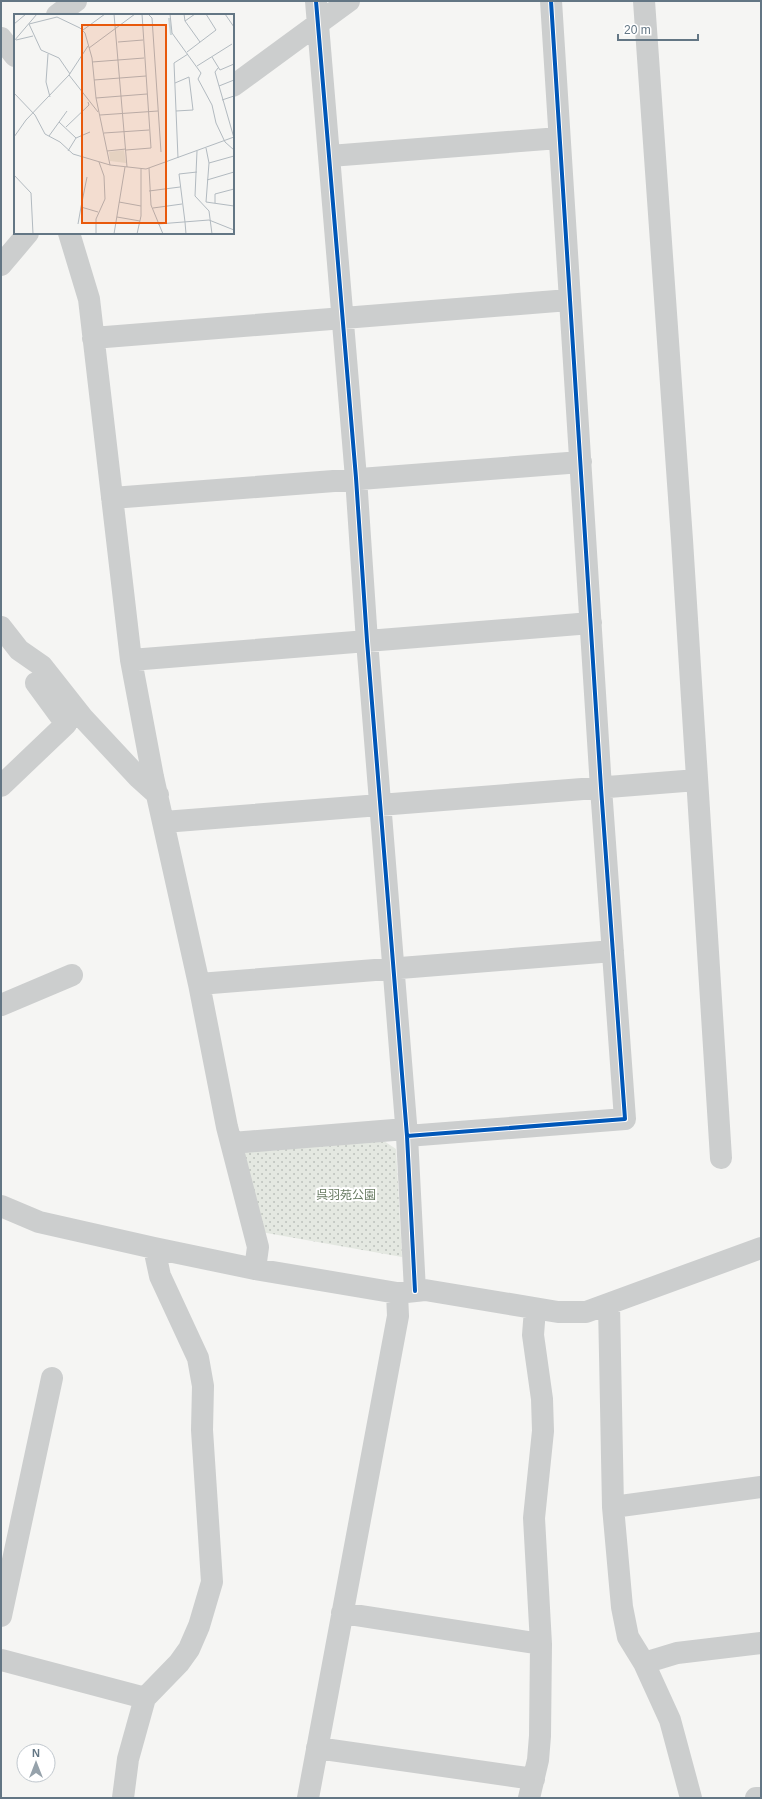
<svg xmlns="http://www.w3.org/2000/svg" width="762" height="1799" viewBox="0 0 762 1799" font-family="Arial,'Noto Sans JP',sans-serif">
	<style>
		.green { fill: url(#green-dots) }
		.lines { fill: none; stroke-linecap: round; stroke-linejoin: round }
		.street { stroke: #cccece; stroke-width: 22 }
		.cycleway-casing { stroke: #fff; stroke-width: 6 }
		.cycleway { stroke: #0057b8; stroke-width: 4 }
		.labels { text-anchor: middle; dominant-baseline: central; stroke-width: 4; stroke-linejoin: round; paint-order: stroke }
		.park-label { font-size: 12px; fill: #687b62; stroke: #fff }
		.inset-river { fill: none; stroke: #cdd6d8; stroke-width: 2 }
		.inset-road { fill: none; stroke: #b2bac0; stroke-width: 1 }
		.view { fill: #e8590c; fill-opacity: 0.15; stroke: #e8590c; stroke-width: 2 }
		.inset-edge { fill: none; stroke: #637684; stroke-width: 2 }
	</style>
	<defs>
		<pattern id="green-dots" width="8" height="8" patternUnits="userSpaceOnUse"><rect width="8" height="8" fill="#e4e8e1"/><path d="M2 2h.1M6 6h.1" fill="none" stroke="#bcc1bc" stroke-width="1.8" stroke-linecap="round"/></pattern>
	</defs>
	<rect width="100%" height="100%" fill="#f5f5f3"/>
	<path class="green" d="M384,1141L396,1149L402,1257L261,1232L242,1157L247,1151Z"/>
	<g class="lines">
		<path class="street" d="M316,1L356,478L367,641L407,1136L415,1291
			M644,1L682,540L721,1158
			M57,15L76,1
			M1,38L15,56
			M233,86L349,1
			M330,156L559,138
			M69,233L89,299L131,660L153,777L199,984L227,1127L258,1247L255,1269
			M1,265L28,233
			M93,338L569,300
			M112,498L581,462
			M1,627L19,650L42,666L83,718L138,777L158,795
			M131,660L591,623
			M1,786L66,724L36,683
			M164,822L697,780
			M199,984L613,951
			M1,1005L72,975
			M407,1136L625,1119L601,788L551,1
			M232,1143L406,1129
			M1,1206L39,1222L154,1248L255,1269L397,1293L425,1290L558,1312H586L761,1248
			M609,1304L613,1507L622,1607L628,1637L644,1663L670,1720L691,1798
			M613,1507L761,1487
			M342,1613L541,1644
			M1,1616L52,1378
			M1,1660L145,1698
			M644,1663L677,1653L761,1643
			M317,1748L534,1779
			M123,1798L128,1759L145,1698L179,1663L189,1649L199,1626L212,1582L202,1430L203,1386L198,1358L160,1276L154,1248
			M308,1798L398,1316L397,1293
			M529,1798L538,1760L540,1736L541,1644L534,1518L543,1431L542,1399L533,1335L535,1309
			M756,1798H761"/>
		<g class="cycleway-casing">
			<path id="cycleway" d="M316,1L356,478L367,641L407,1136L415,1291
				M407,1136L625,1119L601,788L551,1"/>
		</g>
		<use href="#cycleway" class="cycleway"/>
	</g>
	<g class="labels">
		<g class="park-label">
			<text x="346" y="1195">呉羽苑公園</text>
		</g>
	</g>
	<g transform="translate(14 14)">
		<rect width="220" height="220" fill="#f5f5f3"/>
		<path d="M110,136L112,149L96,147L95,138Z" fill="#e4e8e1"/>
		<path class="inset-river" d="M155,4L157,21"/>
		<path class="inset-road" d="M100,0L113,153M134,0L138,4L147,138M156,0L158,19L187,59L184,65L198,91L202,109L211,128L220,136M170,0L171,7L186,28M211,0L220,13M171,7L181,0M0,10L12,0M69,16L91,0M2,26L19,22M0,27L23,0M104,28L129,26M75,34L121,0M173,38L202,16L192,0M34,40L32,68L36,83M198,43L206,56L220,50M78,48L130,44M183,52L218,30M204,54L201,58L220,124M56,60L45,44L27,36L15,10L43,3L66,14L71,19L78,44L82,84L96,151M55,61L84,98M80,66L132,62M161,69L175,63L179,96L162,97M205,72L220,66M0,79L21,101L31,120L46,128L59,140L96,151L132,155L220,123M82,84L133,80M208,86L220,82M86,101L144,97M45,108L62,124L54,137M52,113L75,91L74,88M90,119L135,116M35,122L53,97M0,123L12,106L55,61L74,32M62,124L76,118M192,134L195,149L192,188L220,192M112,136L137,134L128,0M93,137L112,135M183,137L181,182L195,197L198,220M164,144L160,49L174,40M195,149L220,142M135,154L137,191L149,220M0,161L17,179L19,220M73,163L67,193L84,198M193,166L220,158M135,177L166,173M105,188L127,192M201,189V180L220,175M139,194L168,190M103,203L126,207M171,208L165,160L183,158M171,208L172,220M64,210L67,193M144,210L195,206L220,216M82,220V205L91,185L90,162L85,148M100,220L111,153M123,220L127,202V155"/>
		<path class="view" d="M68,11H152V209H68Z"/>
		<rect width="220" height="220" class="inset-edge"/>
	</g>
	<rect width="762" height="1799" fill="none" stroke="#637684" stroke-width="4"/>
	<g transform="translate(36 1763)"><circle r="19" fill="#ffffff" stroke="#c1c8ce"/>
	<path d="M0-3L7 15L0 10L-7 15Z" fill="#96a2ab"/>
	<text y="-6" font-size="11" font-weight="bold" text-anchor="middle" fill="#637684">N</text>
	</g>
	<path d="M618 34v6h80v-6" fill="none" stroke="#637684" stroke-width="2"/>
	<text x="624" y="34" font-size="12" fill="#637684" stroke="#ffffff" stroke-width="3" paint-order="stroke">20 m</text>
</svg>
